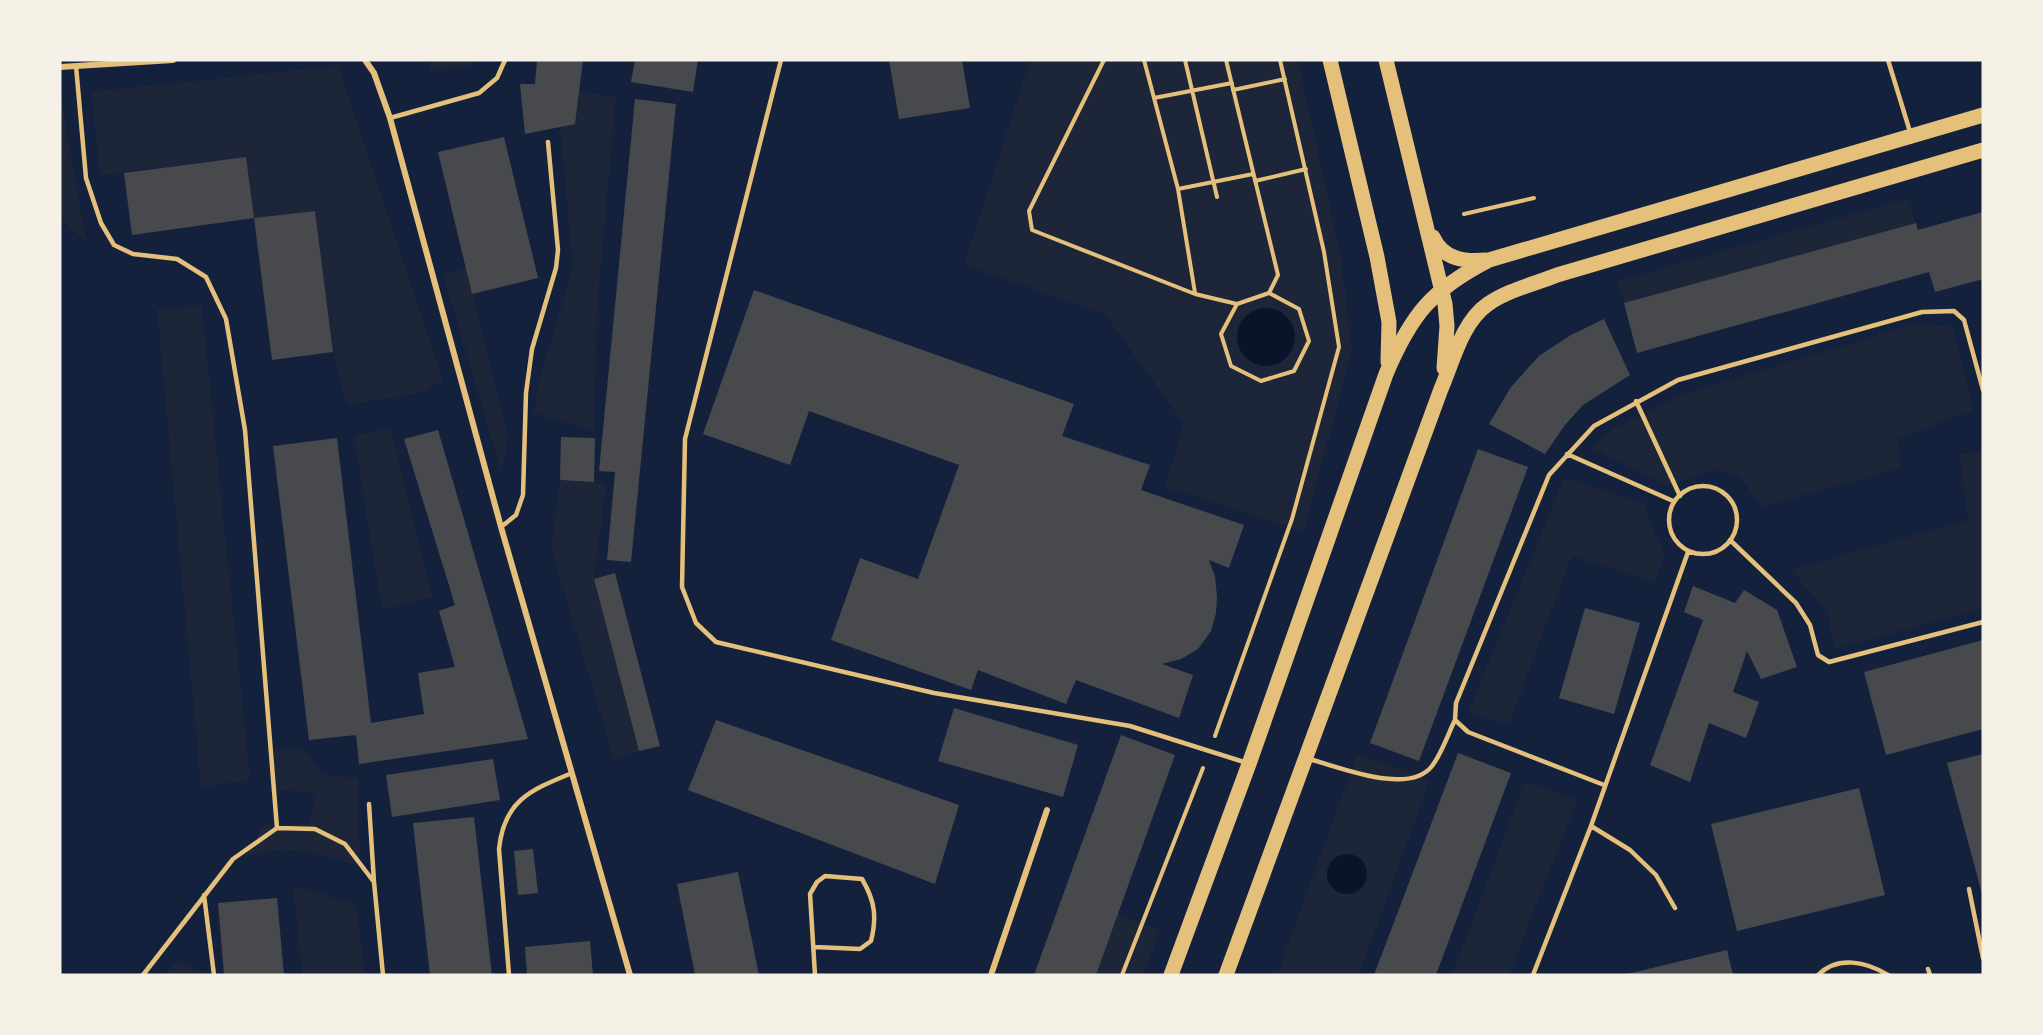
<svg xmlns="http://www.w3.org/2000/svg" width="2043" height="1035" viewBox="0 0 2043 1035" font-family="'IBM Plex Sans',sans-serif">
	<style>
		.green { fill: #1d2539 }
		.water { fill: #0b132b }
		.building { fill: #48494c }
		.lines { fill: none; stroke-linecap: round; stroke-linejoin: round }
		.path { stroke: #e5c07b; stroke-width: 4 }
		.service { stroke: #e5c07b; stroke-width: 4.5 }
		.minor { stroke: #e5c07b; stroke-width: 6 }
		.primary { stroke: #e5c07b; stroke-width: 15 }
	</style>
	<rect width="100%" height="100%" fill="#14213d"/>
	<path class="green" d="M429,60H472L471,66L431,70Z
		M1030,60H1298L1341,257L1352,349L1304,532L1165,487L1184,424L1105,314L964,265Z
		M338,66L443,380L424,392L347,405L333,352L315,211L254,218L245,157L100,175L91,92Z
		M60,90L86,242L60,217Z
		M579,92L616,97L597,310L594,431L534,413L538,384L573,267L560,127Z
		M1907,199L1916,223L1624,303L1617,281Z
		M466,268L508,439L501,471L443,274Z
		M202,306L250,780L201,787L157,309Z
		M1915,324L1953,327L1973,410L1898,439L1901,468L1761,507L1741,477L1712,470L1667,486L1593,448L1613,429L1678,396Z
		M391,428L432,597L382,609L354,436Z
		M1983,450V608L1835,649L1827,611L1791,570L1968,520L1959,455Z
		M1564,478L1645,503L1652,526L1665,553L1655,583L1572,556L1509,724L1468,713Z
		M560,480L594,482L606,486L594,579L639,751L614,759L551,548Z
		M275,749H304L323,774L358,778L360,866L315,853L279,849L245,856L264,825H308L316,793L272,789Z
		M1357,754L1430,780L1359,975H1277Z
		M1525,782L1577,800L1509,975H1452Z
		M293,886L356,904L365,975H302Z
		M1118,914L1160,931L1143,975H1096Z
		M177,961L204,973V975H165Z"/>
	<path class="water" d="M1237 337a29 29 0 1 1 58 0a29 29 0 1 1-58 0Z
		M1327 874a20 20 0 1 1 40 0a20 20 0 1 1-40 0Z"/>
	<path class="building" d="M537,60H583L575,124L525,134L520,84H535Z
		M635,60H698L693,92L631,82Z
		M889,60H962L970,108L899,119Z
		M635,99L676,104L631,562L607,560L615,472L599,471Z
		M504,137L538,278L472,294L438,152Z
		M246,157L254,218L315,211L333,352L272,360L254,218L132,235L124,173Z
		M1983,212V279L1935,292L1929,272L1637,353L1624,303L1916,223L1918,230Z
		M754,290L1074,404L1062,436L1150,465L1141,490L1244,525L1229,568L1209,560L1215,577L1217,597L1216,613L1211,631L1198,649L1181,659L1162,664L1193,675L1179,718L1076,680L1066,704L978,670L971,690L831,640L860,558L918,579L959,465L809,411L790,465L703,434Z
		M1604,319L1630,375L1583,405L1565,425L1545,454L1489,424L1511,387L1539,356L1571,335Z
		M438,430L528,739L359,764L356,735L309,740L273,446L337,438L371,723L424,714L418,673L455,667L439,611L455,605L404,439Z
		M561,437L595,438L594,482L560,480Z
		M1478,449L1528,467L1419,761L1370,743Z
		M615,573L660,746L639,751L594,579Z
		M1693,586L1735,603L1744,590L1777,610L1797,667L1761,679L1747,651L1733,692L1759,702L1746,738L1709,723L1690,782L1650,765L1703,620L1684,612Z
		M1585,608L1640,623L1614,714L1559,698Z
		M1983,640V729L1886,755L1864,672Z
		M954,708L1078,745L1063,797L938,761Z
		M716,720L959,805L935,884L688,790Z
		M1121,735L1175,755L1096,975H1034Z
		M1458,753L1511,773L1436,975H1374Z
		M1983,754V894H1982L1947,763Z
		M493,759L500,800L392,817L386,775Z
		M1859,788L1885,895L1737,931L1711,824Z
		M474,817L492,975H430L413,823Z
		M533,849L538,893L518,895L514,851Z
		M738,872L759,975H695L677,884Z
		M277,898L284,975H224L218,903Z
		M590,941L593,975H527L525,947Z
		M1727,950L1733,975H1627V974Z"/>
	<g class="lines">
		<path class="path" d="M1104,60L1029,211L1032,230L1195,294L1237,304
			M1144,60L1178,189L1195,293
			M1185,60L1217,197
			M1226,60L1278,275L1269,293
			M1233,90L1285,79
			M1154,98L1232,83
			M1255,181L1306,169
			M1178,189L1253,174
			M1464,214L1534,198
			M1269,293L1299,309L1309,341L1294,371L1261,381L1231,366L1221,334L1237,304Z
			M1215,736L1292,519L1339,347L1324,252L1280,60
			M1122,975L1203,768"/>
		<path class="service" d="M781,60L685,439L682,587L696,623L716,642L934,693L1130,726L1247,763
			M1888,60L1911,135
			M76,66L86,178L101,223L114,245L133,254L177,259L206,277L226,319L245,430L277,828
			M390,118L479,93L497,78L505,60
			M1636,401L1680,496
			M1567,454L1673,501
			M1669 520a34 34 0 1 1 68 0a34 34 0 1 1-68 0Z
			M501,527L516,515L523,495L526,393L532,349L556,268L558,250L548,142
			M1730,540L1796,603L1810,625L1818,655L1829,662L1983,622
			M1309,759C1340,767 1409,796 1432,766C1442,753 1448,734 1455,720
			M1604,785L1468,732L1455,720L1456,703L1549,475L1594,426L1678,380L1922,312L1954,311L1964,320L1983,390
			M369,804L374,882
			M1591,826L1630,850L1656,875L1675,908
			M1969,889L1983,958
			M204,895L214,975
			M815,947L860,949L871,941C877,917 875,901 862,879L825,876L817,882L810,894L815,975
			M1928,969L1930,975
			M143,975L233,859L277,828L315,829L345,844L374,882L383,975
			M509,975L499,849C504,800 531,790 572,773
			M1533,975L1591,826L1688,552
			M1818,975C1838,955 1867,962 1888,975"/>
		<path class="minor" d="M365,60L374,73L390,118L501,527L630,975
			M60,67L173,60
			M991,975L1047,810"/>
		<path class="primary" d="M1330,60L1377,257L1389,322L1388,362
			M1386,60L1445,304L1447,326L1444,368
			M1433,237C1443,259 1464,262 1486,260
			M1171,975L1249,764L1386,374C1411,315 1431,290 1489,260L1983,115
			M1226,975L1441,389C1453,361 1462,322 1488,304C1508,290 1535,284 1557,275L1983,150"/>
	</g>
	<rect width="2043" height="1035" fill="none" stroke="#f6f1e7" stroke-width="123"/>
</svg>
